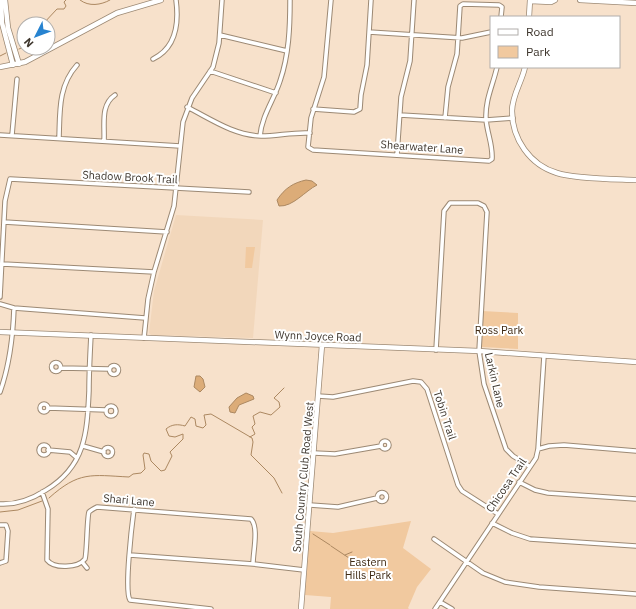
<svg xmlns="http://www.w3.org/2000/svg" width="636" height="609" viewBox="0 0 636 609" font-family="'IBM Plex Sans',sans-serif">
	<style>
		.built { fill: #f2d7bb }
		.green { fill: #f1c99f }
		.water { fill: #dcac78; stroke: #ac8861 }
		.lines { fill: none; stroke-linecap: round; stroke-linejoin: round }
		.stream { stroke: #ac8861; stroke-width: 1 }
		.minor-casing { stroke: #9c8974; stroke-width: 5.5 }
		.tertiary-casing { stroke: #9c8974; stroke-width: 6 }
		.minor { stroke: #fff; stroke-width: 3.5 }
		.tertiary { stroke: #fff; stroke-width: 4.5 }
		.labels { text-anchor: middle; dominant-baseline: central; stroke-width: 4; stroke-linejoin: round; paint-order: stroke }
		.street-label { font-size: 11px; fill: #3d352c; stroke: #fff }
		.park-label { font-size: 11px; fill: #3f2a13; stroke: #fff }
	</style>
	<rect width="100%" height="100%" fill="#f7e1cb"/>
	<path class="built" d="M176,215L263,220L253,338L151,335L149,333L154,291Z"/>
	<path class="green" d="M246,247H255L252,268H245Z
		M482,311L518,313V349L482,347Z
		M411,521L403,548L431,569L417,587L408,608L409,609H330L331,597L305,595L310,531L333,533Z"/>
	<path class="water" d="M306,180L312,181L317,185C305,191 293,207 279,206L277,200C285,188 293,183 306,180Z
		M196,376H200L203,379L205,387L200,392L194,387Z
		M246,393L253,396L254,399L239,405L235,413L230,412L229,407L237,398Z"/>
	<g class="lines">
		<path class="stream" d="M80,0C89,7 101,5 110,0
			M43,24L57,9H64L66,6L64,2L66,0
			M19,49L24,47
			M0,56L6,53
			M250,437L255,434L252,427L255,424L253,416L260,412L271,415L280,407L279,402L274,398L284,388
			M49,498C79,471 91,475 129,477L133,474L141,473L145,469L143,455L144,453L149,454L151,461L161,471L165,470L172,456L170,452L183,439V434L175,437L169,436L166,429C172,424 178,424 185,426L191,417L195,419L196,426L203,428L206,425L204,415L211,414L252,438L253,442L251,455L274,478L282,493
			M0,512L18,510L42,501
			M313,534L330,545
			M331,546L352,560
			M345,555L352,552"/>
		<g class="minor-casing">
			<path id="minor" d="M331,0L324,77L311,118L308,147L313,150L489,161L492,159C493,145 487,133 486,119C485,100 493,85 497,67
				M369,32L462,38L491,32
				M220,35L287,51
				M153,59C176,48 179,23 176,0
				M210,71L276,93
				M187,107C211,119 233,135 261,136C278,136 292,132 310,133
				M313,109L354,112L360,109L361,95L367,65L371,0
				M400,115L486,120L513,118
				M445,118L448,87L457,54L460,6L463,4L499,5L502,7L501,17
				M0,135L180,146
				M12,135L17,79
				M260,136C262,115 274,100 280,81C289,55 290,27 290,0
				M59,138C60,112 58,86 77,65
				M104,141C105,125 100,105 115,95
				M397,155L401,97L410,61L414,0
				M4,222L167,232
				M3,264L154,272
				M0,297L5,201L10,179L249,192
				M0,304L14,308L145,318
				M144,338L148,299L154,272L174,206L183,122L192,98L213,67L219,43L222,0
				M436,350L444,211L450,203H478L484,206L487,212L479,351L484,384L506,449L513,456L529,466
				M51.5 367a4.5 4.5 0 1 1 9 0a4.5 4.5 0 1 1-9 0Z
				M109.5 370a4.5 4.5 0 1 1 9 0a4.5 4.5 0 1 1-9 0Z
				M61,368L109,369
				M0,392C10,364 13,337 14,308
				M318,396L333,397L413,381L421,382L427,389L458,485L462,491L498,514
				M40 408a4 4 0 1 1 8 0a4 4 0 1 1-8 0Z
				M106 411a5 5 0 1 1 10 0a5 5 0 1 1-10 0Z
				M48,408L106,410
				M381 445a4 4 0 1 1 8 0a4 4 0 1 1-8 0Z
				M39 450a5 5 0 1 1 10 0a5 5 0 1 1-10 0Z
				M83,446L104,452
				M103.5 452a4.5 4.5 0 1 1 9 0a4.5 4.5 0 1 1-9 0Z
				M538,449L549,446L564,445L636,451
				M48,450L70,452L77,458
				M314,453L335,454L381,446
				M519,482L535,490L548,493L636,499
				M42,492L48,509L47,560C54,569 78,568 85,559C87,552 87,516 89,512C91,510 95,508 97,507L251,519C259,527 253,552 253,564
				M377.5 497a4.5 4.5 0 1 1 9 0a4.5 4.5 0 1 1-9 0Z
				M0,504C17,505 32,499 46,490C86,466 87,432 89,391C89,372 90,354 91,335
				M310,505L338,507L377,498
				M134,509C132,524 124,591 130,600L211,609
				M492,523L512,533L530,539L636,546
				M0,525H6L8,531L6,561L0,563
				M434,539L483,573L505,582L539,587L636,594
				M130,555L253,564L304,570
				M83,563L87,568
				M440,602L452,609
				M435,609L536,458L538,449L544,356"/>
		</g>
		<g class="tertiary-casing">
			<path id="tertiary" d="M1,0L2,23L13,65
				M5,0L8,28L19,64
				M580,0L636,3
				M530,1L551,2L555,0
				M529,17L530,0
				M0,67L25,62L117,13L161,0
				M525,67C522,82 512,95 512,111C512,139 530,165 557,173C576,179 614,179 636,180
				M0,332L479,351L636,362
				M301,609L322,345"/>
		</g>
		<use href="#minor" class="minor"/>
		<use href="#tertiary" class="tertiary"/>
	</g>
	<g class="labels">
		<g class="street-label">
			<text transform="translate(422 147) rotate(4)">Shearwater Lane</text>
			<text transform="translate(130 177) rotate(3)">Shadow Brook Trail</text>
			<text transform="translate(318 336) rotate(2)">Wynn Joyce Road</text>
			<text transform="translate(495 380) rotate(77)">Larkin Lane</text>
			<text transform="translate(445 415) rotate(72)">Tobin Trail</text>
			<text transform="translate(303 477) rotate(-85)">South Country Club Road West</text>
			<text transform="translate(506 485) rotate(-56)">Chicosa Trail</text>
			<text transform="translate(129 500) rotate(5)">Shari Lane</text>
		</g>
		<g class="park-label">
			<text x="499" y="330">Ross Park</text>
			<text x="368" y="562">Eastern<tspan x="368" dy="13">Hills Park</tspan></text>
		</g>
	</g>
	<rect x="490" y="16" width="130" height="52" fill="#ffffff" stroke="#b1aeab"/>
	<rect x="498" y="29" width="20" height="6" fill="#ffffff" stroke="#b1aeab"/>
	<text x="526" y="36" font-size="12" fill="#3d352c">Road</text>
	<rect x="498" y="46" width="20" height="12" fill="#f1c99f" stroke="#b1aeab"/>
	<text x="526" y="56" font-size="12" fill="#3d352c">Park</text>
	<g transform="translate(36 36) rotate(228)"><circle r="19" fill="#ffffff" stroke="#b1aeab"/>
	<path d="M0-3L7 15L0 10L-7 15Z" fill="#2783d0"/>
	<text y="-6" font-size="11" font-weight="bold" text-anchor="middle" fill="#3d352c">N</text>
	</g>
</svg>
